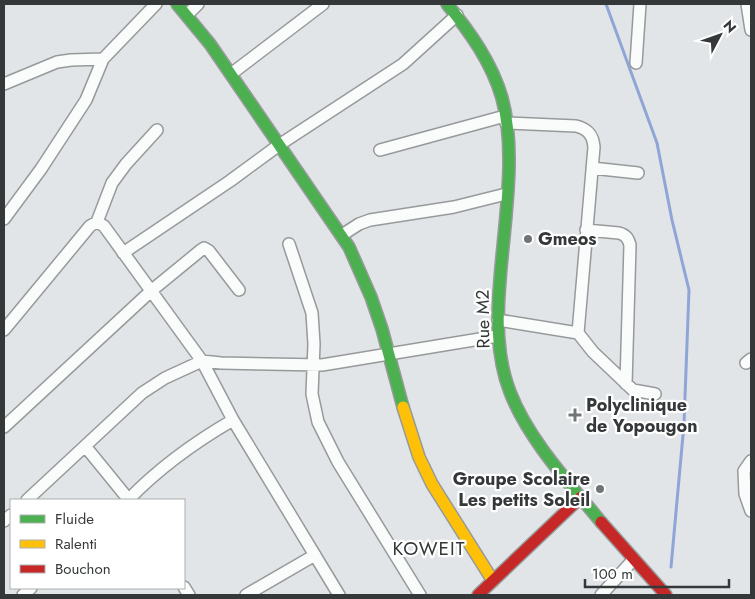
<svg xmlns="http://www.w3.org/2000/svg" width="755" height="599" viewBox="0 0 755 599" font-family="Jost,sans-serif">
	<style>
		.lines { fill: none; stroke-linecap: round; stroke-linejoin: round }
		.stream { stroke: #90a5d7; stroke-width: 3 }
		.street-casing { stroke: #979a9b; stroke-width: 14 }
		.fast-casing { stroke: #979a9b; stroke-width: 14 }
		.slow-casing { stroke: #979a9b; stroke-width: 14 }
		.jam-casing { stroke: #979a9b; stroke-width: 14 }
		.street { stroke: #fafbfb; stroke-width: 11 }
		.fast { stroke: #4caf50; stroke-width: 11 }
		.slow { stroke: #ffc107; stroke-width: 11 }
		.jam { stroke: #c62828; stroke-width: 11 }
		.poi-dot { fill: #717576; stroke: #fff; stroke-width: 2 }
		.labels { text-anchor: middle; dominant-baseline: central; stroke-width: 4.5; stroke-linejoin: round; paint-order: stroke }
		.poi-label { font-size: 18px; font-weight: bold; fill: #353839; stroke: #fff; text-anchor: start }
		.street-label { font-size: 18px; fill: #353839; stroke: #fff }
		.neighbourhood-label { font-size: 19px; letter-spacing: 1px; fill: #353839; stroke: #fff }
	</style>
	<rect width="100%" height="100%" fill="#e1e5e7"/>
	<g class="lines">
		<path class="stream" d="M606,4L657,143L672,220L689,290L684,424L671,567"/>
		<g class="street-casing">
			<path id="street" d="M747,4L751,30
				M187,15L198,4
				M636,63L640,4
				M231,74L323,4
				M4,84L57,62L71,60L103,59
				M506,123L576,126C588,129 593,135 594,147L578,333L593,352L633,390L655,394
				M380,150L505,116
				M592,168L638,173
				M4,219L41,169L86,100L103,59L156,4
				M97,222L104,226L202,361L233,420L339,595
				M586,230L619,233C626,235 628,238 630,245L626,384
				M342,235L359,224L370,220L454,207L506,194
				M289,244L312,313L314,344L312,394L318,422L338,462L420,595
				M123,253L230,181L279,145L403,64L457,15
				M498,320L578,333
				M4,330L90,226L97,222L112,183L126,164L157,130
				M746,363L751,359
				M4,427L151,291L201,250L204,248L209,251L239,290
				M85,446L129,500
				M751,461L744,471L745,494L751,511
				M27,500L142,393L165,378L202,361L221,363L322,365L498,336
				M128,500C158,469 195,442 233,420
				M4,521L11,515
				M184,587L189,595
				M23,595L31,588
				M246,595L315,555
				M601,595L634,559"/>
		</g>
		<g class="fast-casing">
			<path id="fast" d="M177,4L210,44L349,247L371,297L382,329L403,407
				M447,4C470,32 492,63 502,98C517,152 504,224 500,280C497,317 496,356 510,392C528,439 569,483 601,522"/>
		</g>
		<g class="slow-casing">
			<path id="slow" d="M403,407L419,457L432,484L493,581"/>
		</g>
		<g class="jam-casing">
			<path id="jam" d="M601,522L666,595
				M478,595L581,497"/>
		</g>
		<use href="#street" class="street"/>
		<use href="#fast" class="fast"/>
		<use href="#slow" class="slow"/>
		<use href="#jam" class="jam"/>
	</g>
	<g class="poi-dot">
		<circle cx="528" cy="239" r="5"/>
		<path d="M572.5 407.5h5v5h5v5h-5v5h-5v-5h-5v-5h5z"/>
		<circle cx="600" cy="489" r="5"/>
	</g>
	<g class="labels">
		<g class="poi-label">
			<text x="538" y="239">Gmeos</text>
			<text x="586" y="405">Polyclinique<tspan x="586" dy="21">de Yopougon</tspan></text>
			<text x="590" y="479" text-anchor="end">Groupe Scolaire<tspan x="590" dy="21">Les petits Soleil</tspan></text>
		</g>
		<g class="street-label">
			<text transform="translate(483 319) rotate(-91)">Rue M2</text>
		</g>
		<g class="neighbourhood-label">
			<text x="429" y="548">KOWEIT</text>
		</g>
	</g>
	<rect width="755" height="599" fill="none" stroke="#353839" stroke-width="10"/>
	<rect x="10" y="499" width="175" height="90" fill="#ffffff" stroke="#aeafb0"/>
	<rect x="20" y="515" width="25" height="8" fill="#4caf50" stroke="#aeafb0"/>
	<text x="55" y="524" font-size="15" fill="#353839">Fluide</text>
	<rect x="20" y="540" width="25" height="8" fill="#ffc107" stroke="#aeafb0"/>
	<text x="55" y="549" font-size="15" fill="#353839">Ralenti</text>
	<rect x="20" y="565" width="25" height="8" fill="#c62828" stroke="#aeafb0"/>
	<text x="55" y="574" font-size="15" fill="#353839">Bouchon</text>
	<g transform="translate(720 35) rotate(49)" stroke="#ffffff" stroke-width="4" paint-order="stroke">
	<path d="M0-4L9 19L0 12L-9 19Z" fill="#353839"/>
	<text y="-8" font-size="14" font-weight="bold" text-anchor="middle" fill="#353839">N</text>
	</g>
	<path d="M585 579v8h144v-8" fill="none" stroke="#353839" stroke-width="2.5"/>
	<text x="592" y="579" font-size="15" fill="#353839" stroke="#ffffff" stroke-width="4" paint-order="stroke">100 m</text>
</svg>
